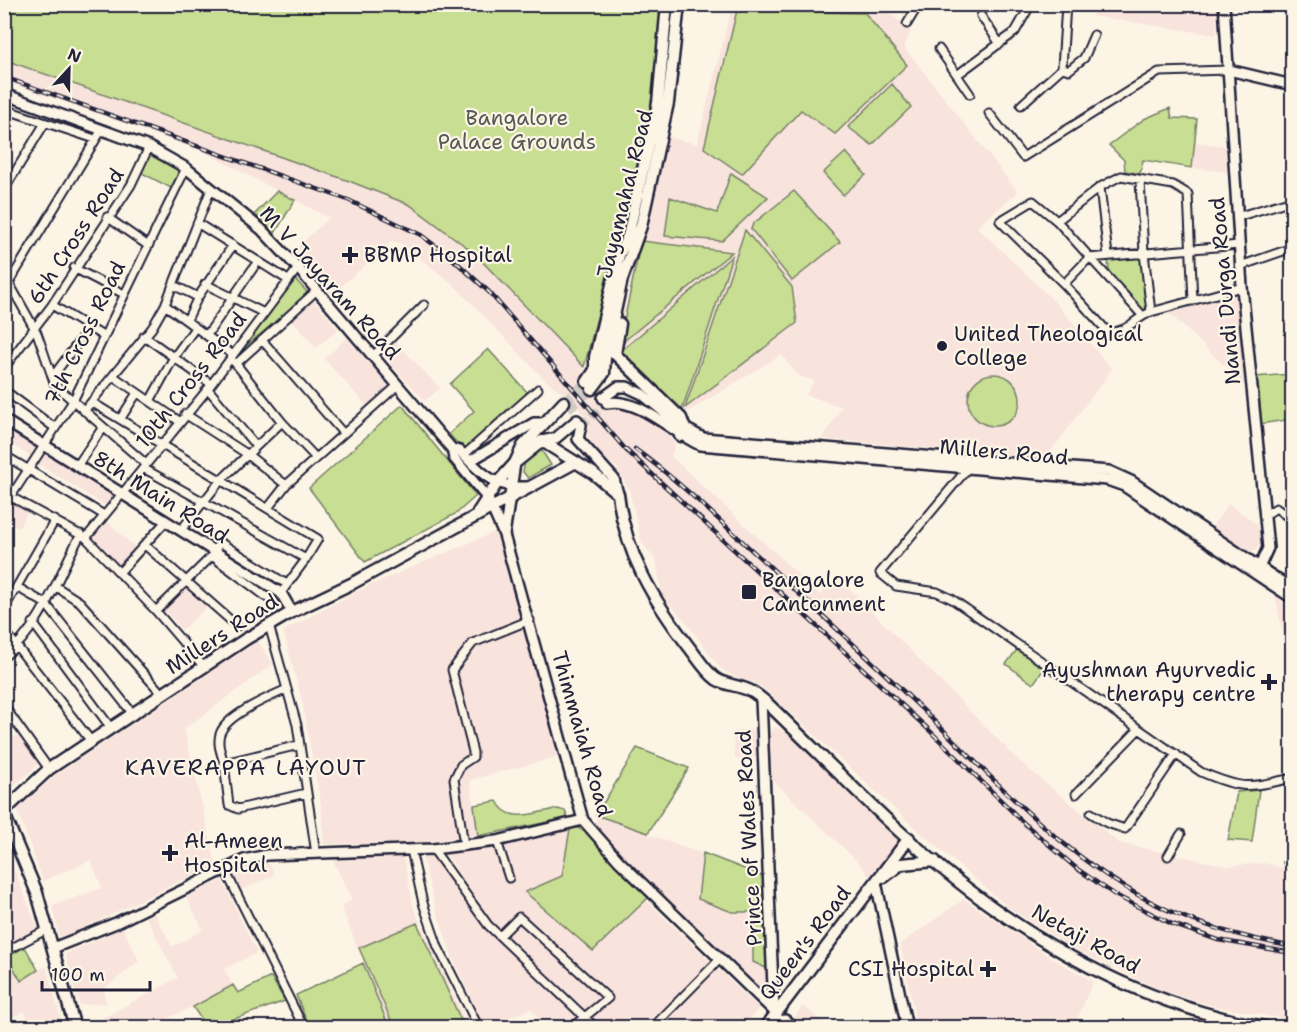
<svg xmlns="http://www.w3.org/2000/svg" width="1297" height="1032" viewBox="0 0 1297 1032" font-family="'Shantell Sans',sans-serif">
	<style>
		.built { fill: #f9e3dd }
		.green { fill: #c8de93; stroke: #758067; stroke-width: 1.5 }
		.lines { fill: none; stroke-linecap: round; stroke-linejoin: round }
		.secondary-tunnel { stroke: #d0cbc3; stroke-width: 9; stroke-dasharray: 9 4.5; stroke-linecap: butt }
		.primary-tunnel { stroke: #d0cbc3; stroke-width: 10; stroke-dasharray: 10 5; stroke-linecap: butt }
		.street-casing { stroke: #22223b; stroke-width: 11 }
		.secondary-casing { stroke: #22223b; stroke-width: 14 }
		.primary-casing { stroke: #22223b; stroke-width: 15 }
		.street { stroke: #fcf5e5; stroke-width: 7 }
		.secondary { stroke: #fcf5e5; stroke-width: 9 }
		.primary { stroke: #fcf5e5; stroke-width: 10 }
		.rail-casing { stroke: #22223b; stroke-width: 4.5 }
		.rail { stroke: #fcf5e5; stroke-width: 2; stroke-dasharray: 7; stroke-linecap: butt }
		.poi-dot { fill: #22223b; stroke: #fcf5e5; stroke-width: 2 }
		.labels { text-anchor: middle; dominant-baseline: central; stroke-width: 4.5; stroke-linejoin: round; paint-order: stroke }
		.park-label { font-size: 21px; fill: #545a55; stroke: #fcf5e5 }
		.street-label { font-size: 21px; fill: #22223b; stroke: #fcf5e5 }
		.poi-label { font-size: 21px; fill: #22223b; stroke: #fcf5e5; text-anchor: start }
		.neighbourhood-label { font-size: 22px; letter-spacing: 1.5px; fill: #22223b; stroke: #fcf5e5 }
	</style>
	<rect width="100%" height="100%" fill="#fcf5e5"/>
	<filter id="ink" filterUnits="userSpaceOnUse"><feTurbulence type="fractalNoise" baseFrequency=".0167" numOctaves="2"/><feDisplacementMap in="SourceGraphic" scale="12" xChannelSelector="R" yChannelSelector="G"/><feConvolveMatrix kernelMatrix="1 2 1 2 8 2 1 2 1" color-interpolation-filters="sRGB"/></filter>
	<g filter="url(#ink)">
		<path class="built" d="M880,4L911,32L904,47L1018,192L977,227L1053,300L1112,369L1046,458L822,439L842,407L806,395L814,381L799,376L781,355L684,414L621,355L617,345L643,228L668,137L697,144L732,5Z
			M1094,4L1217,5L1216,35L1092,16Z
			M4,60L349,181L410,205L473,252L584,367L582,377L609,408L621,406L667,431L675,446L671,456L820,595L835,577L851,590L1020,762L1119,843L1227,866L1264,863L1292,871V1020L1214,1006L1165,992L1072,948L1008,907L915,828L768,692L757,684L735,677L720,668L686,622L662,596L656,560L642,543L629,490L617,468L593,449L586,430L590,421L565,395L543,378L453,284L402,244L392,241L332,295L294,250L329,218L202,151L5,81Z
			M1195,142L1225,146L1227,172L1192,168Z
			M1236,293L1245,385L1169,313Z
			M313,299L338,329L316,348L291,319Z
			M347,338L392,389L370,409L324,359Z
			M394,340L440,388L425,401L380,353Z
			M4,428L39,450L33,458L5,440Z
			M41,452L118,497L109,508L35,462Z
			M13,502L29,509L19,528L5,519Z
			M1228,504L1257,524L1261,545L1251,553L1212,527Z
			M105,520L137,549L121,567L91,536Z
			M495,532L530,638L557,757L470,780L478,836L413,843L324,844L321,805L302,701L283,631L370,585Z
			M187,584L210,604L182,630L162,607Z
			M1275,595L1292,609V681L1291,674Z
			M258,641L273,664L184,729L216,864L60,939L52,906L102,888L91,860L43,881L17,809L57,774Z
			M775,727L785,732L836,774L901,839L872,880L859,863L769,777V738Z
			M755,730L757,757L735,759L733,732Z
			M21,733L42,761L4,795V744Z
			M596,815L765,877L771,985L760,989L622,857L601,832L596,823Z
			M570,829L562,876L525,892L593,951L646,900L759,1008L743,1027H599L493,923L446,854L501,847Z
			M4,844L38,929L5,948H4Z
			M432,854L482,923L589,1027H545L531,1009L484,1027L452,956L434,903L422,855Z
			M403,855L414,909L468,1027H389L341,906L352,900L332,858Z
			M267,861L275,875L239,891L230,873L255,862Z
			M222,880L257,953L224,969L233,985L194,1009L189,1008L150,1027H86L178,978L146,917L154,913L172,946L178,944L203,930L186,897Z
			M964,899L1050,957L1093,981L1074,1027H917L900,944Z
			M123,928L139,961L104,989L106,1003L79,1005L65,954Z
			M25,947L38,970L46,966L63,1027H33L24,1011L12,1017L5,1002V959Z
			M803,1006L830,1026L832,1023L837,1027H801L792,1021Z"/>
		<path class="green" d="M4,5H663L649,120L584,367L473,252L410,205L349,181L5,60Z
			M737,10L865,13L907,65L835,134L801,110L742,174L704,148Z
			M892,84L911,107L872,145L848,127Z
			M1170,108L1172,118L1197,119L1192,168L1143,160L1140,174L1125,171L1124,160L1109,145L1144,119Z
			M846,152L866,175L843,195L823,173Z
			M150,153L181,169L171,188L140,172Z
			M731,173L768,197L722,241L665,236L670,197L717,213Z
			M277,191L295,200L275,233L255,214Z
			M794,191L840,242L792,281L751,229L753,224Z
			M745,230L792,287L797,323L685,408Z
			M641,241L732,252L619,345Z
			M732,256L682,410L621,351Z
			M1142,256L1148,310H1143L1109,273L1108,259Z
			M294,278L309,294L240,351Z
			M488,349L528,393L465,452L449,434L474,411L450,384Z
			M1291,374L1292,419L1260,424L1255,377Z
			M968 400a26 26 0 1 1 52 0a26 26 0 1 1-52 0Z
			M402,405L476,496L457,513L365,562L309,488Z
			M540,448L551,465L528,478L523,472L525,461Z
			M1019,647L1046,666L1033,684L1006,664Z
			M637,748L689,768L648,833L596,815Z
			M1259,790L1252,842L1228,840L1237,792Z
			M497,801C509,826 536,811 558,809L565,811L568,818L478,836L474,805Z
			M577,827L588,834L649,897L593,951L525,892L562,876L570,829Z
			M703,853L765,877L770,970L753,962V912H732L698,899Z
			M417,923L464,1027H394L359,948Z
			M25,947L38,970L21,981L7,957Z
			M363,963L389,1027H309L296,995Z
			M271,977L285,1001L211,1027H206L193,1007L233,985L238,993Z"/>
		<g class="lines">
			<path class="secondary-tunnel" d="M581,425L607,403"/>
			<path class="primary-tunnel" d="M565,402L587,382
				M568,408L592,389"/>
			<g class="street-casing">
				<path id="street" d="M1066,4L1062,68L1069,70L1084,58L1094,35
					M981,16L1000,44
					M907,24L919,4
					M939,49L970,94
					M957,75L1015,32L1031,4
					M1021,105L1062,68
					M4,109L95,139
					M989,113L1023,157L1159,72L1229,70
					M4,121L10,111
					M1140,181L1144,253L1151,312
					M1100,187L1108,256
					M4,190L45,123
					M107,217L147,245
					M1237,217L1292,200
					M1057,221L1100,187L1121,176L1173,185L1188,194L1193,301
					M197,223L288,280
					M1240,266L1292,248
					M74,268L124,294
					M4,280L9,283L37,333L55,385L146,464
					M205,284L264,313
					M1064,284L1089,258L1239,245
					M173,285L198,297L233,245
					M4,291L101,131
					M52,305L103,336
					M165,305L233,355
					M1142,315L1057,221L1033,201L1000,221L1064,284L1108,332C1128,333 1133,319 1151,312L1242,287
					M187,320L198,297
					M207,335L258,261
					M144,336L211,384
					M262,340L343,433
					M374,355L424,305
					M234,362L236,364L317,290
					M236,364L282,422L315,457
					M4,368L52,305L131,185L149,147
					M53,376L89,328
					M113,376L179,421
					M208,389L255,445
					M4,390L55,428
					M150,401L174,357L195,328
					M93,403L318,539L306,559L281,593
					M84,411L152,328L165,305L211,189
					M185,414L247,454L286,485
					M121,418L137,393
					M4,455L104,515
					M464,455L538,389
					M77,466L103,427
					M143,468L306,559
					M968,468L880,573L896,586L937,592L952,599L1201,772C1243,790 1248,788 1292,778
					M4,493L86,538L156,611L204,667
					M4,507L73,401L186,168
					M268,508L286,485L398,385
					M1264,516L1276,508L1292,520
					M181,530L221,480L282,422
					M86,538L207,390L298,268
					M145,545L237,626
					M213,550L221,543L285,583
					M212,556L269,599
					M119,573L166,521
					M55,586L80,602L163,695
					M17,587L46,604L133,714
					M4,609L55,520
					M156,611L216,552
					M33,623L111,728
					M269,625L297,725L316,854
					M4,630L91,741
					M4,657C43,626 58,575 81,534
					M4,706L49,769
					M299,745L224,763L229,805L238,809L306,793
					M224,763C221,753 217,744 220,734C226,715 269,697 287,689
					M1076,794L1139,729
					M1091,813L1107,823L1125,829L1176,754
					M497,841L509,878
					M464,845L454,779L461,765L473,757V752L452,670L473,643L530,620
					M1292,846L1288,862L1292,863
					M433,849L488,925L596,1028
					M411,850L423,903L438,947L479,1028
					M1168,856L1181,834
					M224,868L304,1028
					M500,936L519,917L608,998L571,1028
					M4,952L48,929
					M4,1009L7,1015L4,1016
					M653,1027L720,959
					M1208,1028L1212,1015"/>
			</g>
			<g class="secondary-casing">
				<path id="secondary" d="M1224,4L1242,287L1268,548L1258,570
					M1229,70L1292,85
					M4,94L149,147L186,168L261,229L298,268L452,449L454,458L488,499L504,535L583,820L619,861L777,1014
					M603,398L618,387H627L642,394L681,426L703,438L1109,471L1131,481L1292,589
					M607,403C637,396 673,433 700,445L1107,480L1124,486L1292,598
					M4,420L281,593L292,612
					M581,425L578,439L614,479L618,494
					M542,441L556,438L577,420
					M452,449L460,451C482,474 494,488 528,487
					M470,461L534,423H542
					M504,535L515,463
					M761,699L774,1011
					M876,882L907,1028
					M53,948L116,923L244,860L267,855L433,849L497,841L583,820
					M771,1022L785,1020L794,1028"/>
			</g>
			<g class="primary-casing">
				<path id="primary" d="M620,324L615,354L681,418L685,429L680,436
					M587,382L595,370V357L619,255L628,236L658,103L667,4
					M592,389L604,373L605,358L622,279L641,226L668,103L679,4
					M542,441L593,473L618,494C625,553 653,600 689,647C697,657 705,671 716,679C725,685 736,685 746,689C754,691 762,699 768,704C839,772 908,847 988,904C1072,965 1166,1010 1269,1028
					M516,462L542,441
					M478,512L497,483L515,463L523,446L564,402
					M4,811L49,769L246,639L292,612L353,583L576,462
					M4,814L37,893L75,1028
					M884,877L901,864L935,861
					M765,1028L909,838"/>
			</g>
			<use href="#street" class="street"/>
			<use href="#secondary" class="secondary"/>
			<use href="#primary" class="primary"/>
			<g class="rail-casing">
				<path id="rail" d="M4,77L348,200L421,235L455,261L489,292L626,450L928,729L1025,824L1076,868L1115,895L1172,924L1218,940L1292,953
					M635,449C683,484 724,525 768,565C821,614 874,663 926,713C1003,788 1078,873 1179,915C1213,929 1248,938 1284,945"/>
			</g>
			<use href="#rail" class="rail"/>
		</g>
	</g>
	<g class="poi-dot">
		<path d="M347 246h6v6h6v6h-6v6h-6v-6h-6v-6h6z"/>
		<circle cx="942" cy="346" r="6"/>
		<rect x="741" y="584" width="16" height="16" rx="3"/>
		<path d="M1266 673h6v6h6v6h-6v6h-6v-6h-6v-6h6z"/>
		<path d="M167 844h6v6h6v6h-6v6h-6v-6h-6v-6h6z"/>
		<path d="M985 960h6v6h6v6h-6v6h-6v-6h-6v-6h6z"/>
	</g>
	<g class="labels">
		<g class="park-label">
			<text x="517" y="118">Bangalore<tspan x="517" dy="24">Palace Grounds</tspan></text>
		</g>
		<g class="street-label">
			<text transform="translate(625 194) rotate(-76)">Jayamahal Road</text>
			<text transform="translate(76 236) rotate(-57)">6th Cross Road</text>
			<text transform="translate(330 283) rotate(48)">M V Jayaram Road</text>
			<text transform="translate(1225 291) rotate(-95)">Nandi Durga Road</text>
			<text transform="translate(85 333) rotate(-64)">7th Cross Road</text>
			<text transform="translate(191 380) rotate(-52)">10th Cross Road</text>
			<text transform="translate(1004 452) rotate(5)">Millers Road</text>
			<text transform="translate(161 497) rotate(32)">8th Main Road</text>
			<text transform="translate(222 634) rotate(-33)">Millers Road</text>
			<text transform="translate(582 734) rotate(74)">Thimmaiah Road</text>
			<text transform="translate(749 838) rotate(-93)">Prince of Wales Road</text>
			<text transform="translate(1086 939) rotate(29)">Netaji Road</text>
			<text transform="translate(805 943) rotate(-53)">Queen's Road</text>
		</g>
		<g class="poi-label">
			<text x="364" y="255">BBMP Hospital</text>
			<text x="954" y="334">United Theological<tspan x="954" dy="24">College</tspan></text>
			<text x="762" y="580">Bangalore<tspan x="762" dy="24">Cantonment</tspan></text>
			<text x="1256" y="670" text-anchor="end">Ayushman Ayurvedic<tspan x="1256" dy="24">therapy centre</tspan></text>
			<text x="184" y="841">Al-Ameen<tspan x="184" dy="24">Hospital</tspan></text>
			<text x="974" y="969" text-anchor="end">CSI Hospital</text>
		</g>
		<g class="neighbourhood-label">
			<text x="246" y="767">KAVERAPPA LAYOUT</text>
		</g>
	</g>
	<rect width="1297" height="1032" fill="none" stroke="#fcf5e5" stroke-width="24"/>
	<rect x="12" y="12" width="1273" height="1008" fill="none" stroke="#22223b" stroke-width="2" filter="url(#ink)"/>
	<g transform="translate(69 69) rotate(22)" stroke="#fcf5e5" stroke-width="4.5" paint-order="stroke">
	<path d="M0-4.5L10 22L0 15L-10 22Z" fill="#22223b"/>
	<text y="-9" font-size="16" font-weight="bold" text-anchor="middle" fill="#22223b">N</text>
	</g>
	<path d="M42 981v9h108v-9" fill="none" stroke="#22223b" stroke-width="3"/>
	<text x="51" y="981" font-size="18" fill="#22223b" stroke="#fcf5e5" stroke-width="4.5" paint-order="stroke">100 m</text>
</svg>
